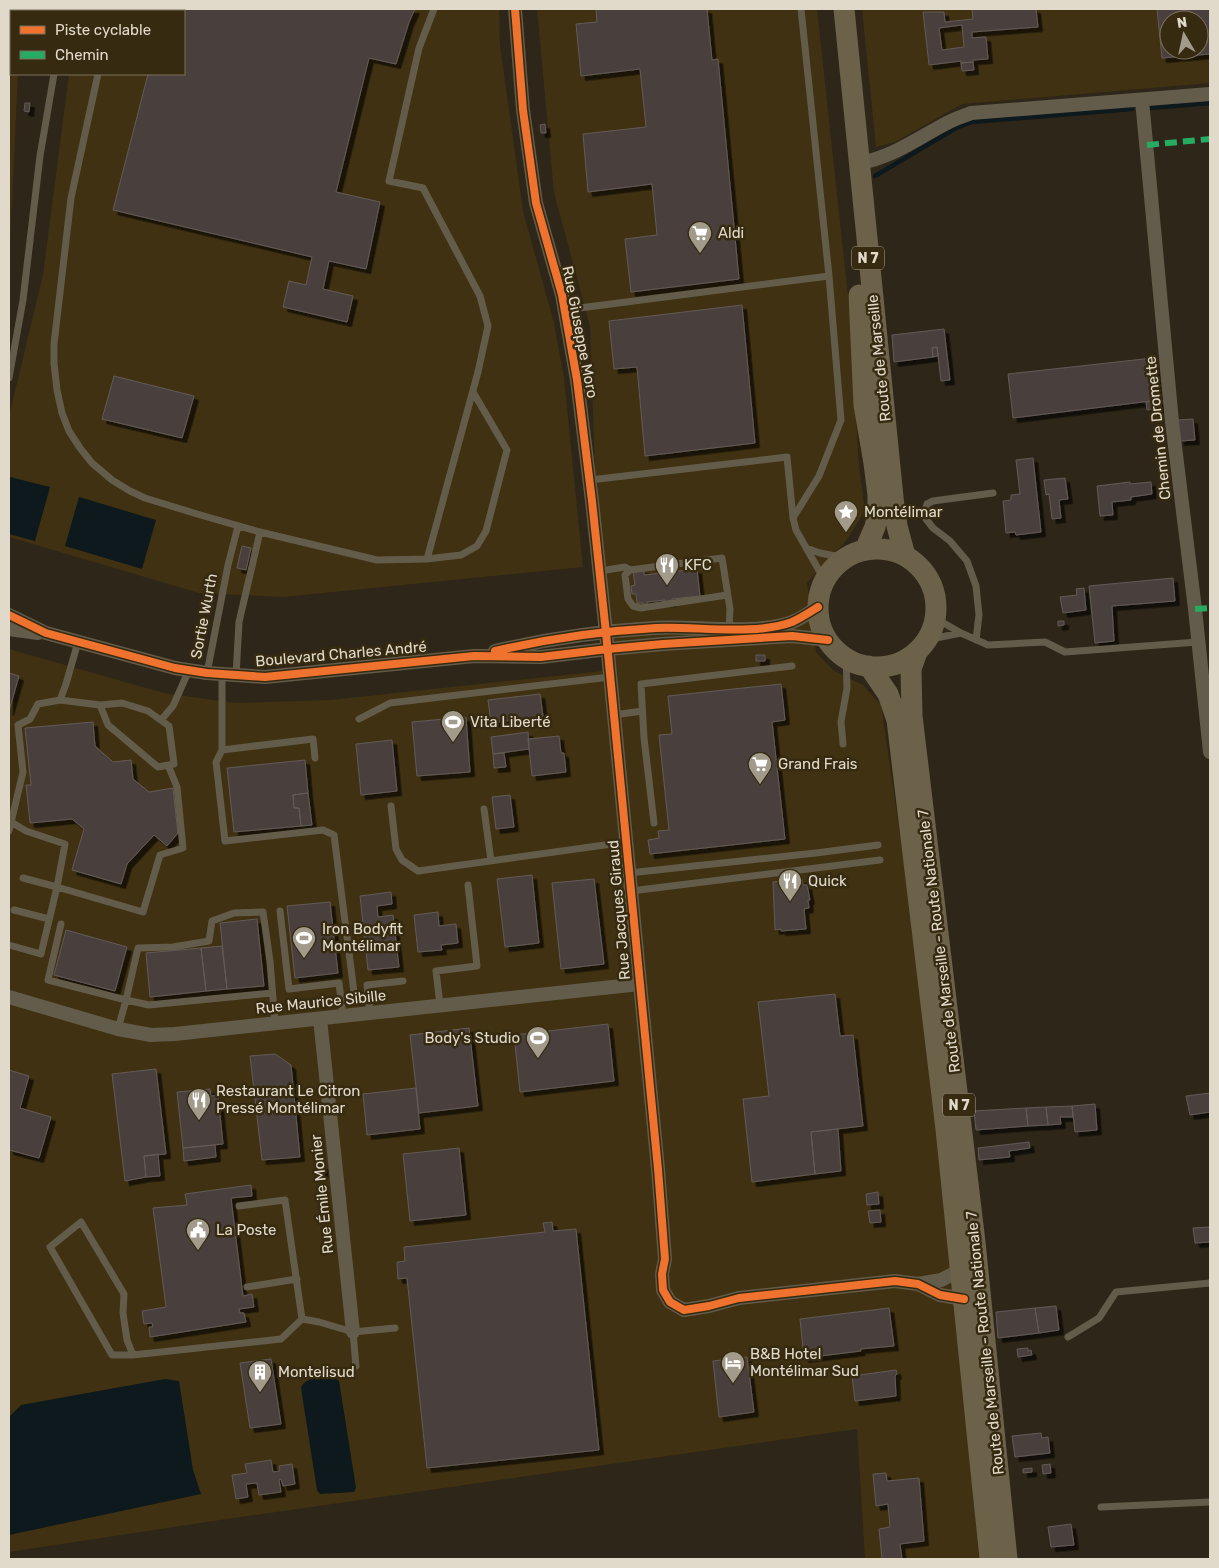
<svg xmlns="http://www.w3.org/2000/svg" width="1219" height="1568" viewBox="0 0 1219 1568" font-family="Rubik,sans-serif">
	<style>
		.built { fill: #3f3111; fill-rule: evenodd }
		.water { fill: #0d191c }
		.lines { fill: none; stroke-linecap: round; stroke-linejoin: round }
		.stream { stroke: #0d191c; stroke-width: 4.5 }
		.building { fill: #4a413d; stroke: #635a57; fill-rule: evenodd; filter: url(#shadow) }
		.service { stroke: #635c4a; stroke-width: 7 }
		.minor { stroke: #635c4a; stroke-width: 14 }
		.primary { stroke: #6c624a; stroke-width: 21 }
		.quiet { stroke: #26ab63; stroke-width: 6; stroke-dasharray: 12 6; stroke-linecap: butt }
		.cycleway-casing { stroke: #362a10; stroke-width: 11 }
		.cycleway { stroke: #ef722f; stroke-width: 8 }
		.labels { text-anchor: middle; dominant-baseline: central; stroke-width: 5; stroke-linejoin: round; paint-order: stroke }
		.shield { fill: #362a10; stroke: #aea593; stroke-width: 1 }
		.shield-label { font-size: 14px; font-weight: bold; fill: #e1dacb }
		.poi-label { font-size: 15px; fill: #e1dacb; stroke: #362a10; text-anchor: start }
		.street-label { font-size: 15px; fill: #e1dacb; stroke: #362a10 }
	</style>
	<defs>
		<filter id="shadow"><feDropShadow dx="4.5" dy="4.5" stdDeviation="0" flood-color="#0009"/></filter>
	</defs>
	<rect width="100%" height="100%" fill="#2e2618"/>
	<path class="built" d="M9,9H29L28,11H11V74H18L9,268Z
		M82,9H499L500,45L523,211L554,323L564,378L583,567L283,597L199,593L9,537V416L43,275L69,74H184V11H81Z
		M537,9H817L849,305L859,466L865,511L846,541L807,583L816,652L834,671L863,685L881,705L917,950L960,1345L979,1559H865L857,1429L220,1520L9,1552V649L164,693L235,703L330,700L602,671L590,326L554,193Z
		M862,9H1210V83L962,104L895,142L876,147ZM1169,20H1199V50H1169Z"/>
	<path class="water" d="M10,477L50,487L35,541L9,534V482Z
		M79,497L156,520L142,569L65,546Z
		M329,1377L335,1378L339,1381L356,1488L354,1492L320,1494L317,1490L301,1388C305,1377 319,1378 329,1377Z
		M165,1379L179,1381L193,1470L201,1494L9,1535V1426L10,1416L21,1405Z"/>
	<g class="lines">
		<path class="stream" d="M1151,108L1210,103
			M875,176L956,128L972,122L1132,109"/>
	</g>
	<path class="building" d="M128,9H150L149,11H127Z
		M165,9H415L409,22L396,64L369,58L336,192L380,202L366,269L329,261L323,289L353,296L347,322L283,307L289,281L306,285L312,257L113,210L148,74H184V11H165Z
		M596,9H707L712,60L718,59L739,279L631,292L625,239L657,235L652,184L588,192L583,134L646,127L640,69L581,76L576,24L597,22Z
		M972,9H1036L1038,27L972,32V38L986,37L988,59L973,60V62L961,63V61L929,65L923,12H944L945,22L973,19ZM962,25L964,47L942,50L939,28Z
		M1157,9H1210V54L1162,58ZM1169,20H1199V50H1169Z
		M973,62L974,70L962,71L961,63Z
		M25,103H30L29,112L24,111Z
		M545,124L546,133H541L540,125Z
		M742,305L755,443L645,456L637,367L614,369L609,321Z
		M944,329L950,380L941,381L937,347L932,348L933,357L894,362L892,335Z
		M937,347L938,356L933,357L932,348Z
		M1153,358L1159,400L1013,418L1008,374Z
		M114,376L194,396L182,438L102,419Z
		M1161,401V408L1147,410L1146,402Z
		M1193,419L1195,440L1180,441L1178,420Z
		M1033,458L1041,532L1016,535L1015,532L1006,533L1003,501L1011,500V495L1020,494L1016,460Z
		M1065,478L1068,499L1059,500L1061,518L1052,519L1049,494L1046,495L1044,480Z
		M1130,482V484L1151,482L1152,494L1131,497V500L1112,502L1113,515L1100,516L1097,486Z
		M242,546L251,548L246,570L237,568Z
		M644,569V575L697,569L700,596L672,599V602H666L665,600L647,602V605H643V603H637L636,594H632L631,586L635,585L633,571Z
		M1173,578L1175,601L1112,606L1114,641L1095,643L1089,586Z
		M1084,588L1086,610L1063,613L1060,597L1077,595L1076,589Z
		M1058,621H1064V625L1058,626Z
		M756,655H765V661H756Z
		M9,673L19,676L9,711Z
		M781,684L785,720L772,722L785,839L650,854L648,840L659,838L658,831L669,830L659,735L672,734L668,696Z
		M540,694L543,716L491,723L488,700Z
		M466,717L470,772L417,776L412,722Z
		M93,722L95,746L113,762L131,760L133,779L149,792L173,788L178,833L167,846L154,835L127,864L121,884L72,870L84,829L72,819L30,823L26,785H31L25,728Z
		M528,732L529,749L493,754L491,737Z
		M559,736L561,753H564L566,772L532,776L528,739Z
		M392,740L397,791L361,795L356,744Z
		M504,753L506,767L494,768L493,754Z
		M305,760L308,793L293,795L294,808H299L301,826L234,832L227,768Z
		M308,793L312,825L301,826L299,808H294L293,795Z
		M510,795L514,827L496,829L492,797Z
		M532,875L539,943L505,947L497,879Z
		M594,879L604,964L561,969L552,883Z
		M802,879L803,885H807L810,900H808L809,908L804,909L806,929L781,931V929L775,930L773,882Z
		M391,892L392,904L377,906L378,917L393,915L399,967L368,970L360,896Z
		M330,902L338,973L295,978L287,906Z
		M438,912L439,926L456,924L458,943L441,945L442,950L418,952L414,915Z
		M257,919L264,986L227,989L220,923Z
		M66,930L127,947L115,991L54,975Z
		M222,946L227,989L206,991L201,948Z
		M201,948L206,991L150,997L146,953Z
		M835,994L840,1036L853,1035L863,1126L811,1132L815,1174L752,1182L743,1099L769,1096L758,1002Z
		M608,1024L614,1081L520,1092L514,1035Z
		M469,1028L478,1106L419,1113L410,1035Z
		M275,1054L291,1065L300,1157L262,1160L250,1056Z
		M156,1069L166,1154L144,1156L146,1177L125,1181L112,1074Z
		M9,1070L29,1076L20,1108L51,1117L39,1158L9,1150Z
		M416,1088L420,1129L367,1135L363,1094Z
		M210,1089L211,1096L218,1095L223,1144L183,1148L177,1092Z
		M1210,1093V1112L1190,1115L1186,1096Z
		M1095,1104L1097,1130L1075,1132L1072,1106Z
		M1072,1106L1073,1117H1060L1061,1124L1048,1125L1046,1107Z
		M1046,1107L1048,1125L1028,1126L1026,1108Z
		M1026,1108L1028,1126L976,1130L974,1111Z
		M838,1129L841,1171L815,1174L811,1132Z
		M1029,1142L1030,1148L1009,1151L1010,1157L979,1160L978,1148Z
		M215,1145L216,1157L184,1161L183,1148Z
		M459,1148L466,1215L410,1221L403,1154Z
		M158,1154L160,1176L146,1177L144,1156Z
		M318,1165H323L324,1173H319Z
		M251,1185L252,1196L231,1198L243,1296L252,1294L254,1307L239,1309L240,1313H244L246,1322L150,1337L149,1327H153L152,1323L144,1324L142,1311L166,1307L153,1208L187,1205L185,1194Z
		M878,1192L879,1204L867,1205L866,1194Z
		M880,1210L881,1222L870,1223L868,1211Z
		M552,1222L553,1231L576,1229L599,1450L427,1468L407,1278L398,1279L397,1262L405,1261L404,1247L545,1232L543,1223Z
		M1210,1227V1242L1195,1243L1193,1228Z
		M1056,1306L1059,1330L1039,1333L1035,1308Z
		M889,1308L894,1346L860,1349L861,1351L804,1358L800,1319Z
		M1035,1308L1039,1333L998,1338L996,1312Z
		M1028,1348V1351L1031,1350L1032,1355L1018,1357L1017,1349Z
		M747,1357L754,1412L719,1417L713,1361Z
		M271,1359L281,1424L250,1428L240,1363Z
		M896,1370L897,1374L895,1376L896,1396L855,1401L852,1376Z
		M1041,1433L1042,1438L1048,1437L1050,1453L1015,1457L1012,1436Z
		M271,1460L273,1472L280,1471L279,1466L292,1464L295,1484L283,1486L281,1479L279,1480L281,1492L259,1495L257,1483L246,1484L248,1497L236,1499L232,1475L247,1473L245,1464Z
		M1050,1464L1051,1473L1043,1474L1042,1465Z
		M1032,1468V1472L1023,1473V1469Z
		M886,1473L887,1481L919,1478L924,1541L900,1544L902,1559H882L879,1529L890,1527L888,1504L876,1506L873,1474Z
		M1071,1524L1074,1545L1051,1547L1048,1527Z"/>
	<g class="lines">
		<path class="service" d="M30,11L31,9
			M67,11V9
			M112,11L113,9
			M98,74L71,198L54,344V363L57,390L62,413L69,431L80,448L92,463L112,480L130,491L145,498L197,514L260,532L377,560L427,559L478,372L488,326L480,296L423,188L389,181L419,48L434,9
			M564,310L829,276
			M9,378L23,300L40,156L54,74
			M590,480L787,457L793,518L796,530L825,581
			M793,518L819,476L841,420L829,276L801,9
			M806,548L820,553L846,558
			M427,559L461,555L477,546L486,531L507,450L473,392
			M630,570L625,575L628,599L633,606L641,608L727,595
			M600,571L625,567L630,570L722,558L730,609L729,629
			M935,618L961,633L988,645L1045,642L1065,652L1198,642
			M926,640L961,633
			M976,640L979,615L976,586L967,561L950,541L933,528L926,519L925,510L927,504L933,501L993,493
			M78,642L66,684L60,700L100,705L108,725L158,767L174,764L169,726L148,711L122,703L100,705
			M207,673L228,565L238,526
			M222,674V750L313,739L315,758
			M236,676L239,622L260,532
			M614,715L642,711
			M359,719L390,703L610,677
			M161,720L173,706L189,670
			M843,744L841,722L847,688L846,658
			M222,750L216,762L225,841L323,830L334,835L355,1000
			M391,806L396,849L402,860L418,871L626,842
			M484,809L491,861
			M11,822L26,831L65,844L57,887L143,912L160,855L183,848L177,787L168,765
			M654,823L644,738L641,684L792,666
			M9,831L23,772L18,725L30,719L38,704L60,700
			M629,873L816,853L878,845
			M631,891L880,860
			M14,910L49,919
			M280,911L289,989L339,983L343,1016
			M61,924L48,980L126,1000L138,948L173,947L209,941L212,921L234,913L263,912L270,961L275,1023
			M9,945L41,954L57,887L23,878
			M440,1005L436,971L477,966L468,885
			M370,1013L367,985L403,981
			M118,1029L126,1000L149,1005L272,993
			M239,1206L285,1200L302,1319
			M247,1287L297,1279
			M353,1332L356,1366
			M1068,1337L1099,1318L1116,1292L1210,1283
			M133,1355L127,1340L123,1313L124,1294L81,1222L50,1247L112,1355H133L281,1339L302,1319L319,1322L353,1332L395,1328
			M1101,1507L1210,1502"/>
		<path class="minor" d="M515,9L523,110L536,203L562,295L577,380L592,501L606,633L658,1169L665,1259L662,1274L663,1290L670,1302L684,1310L709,1306L739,1298L895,1281L918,1284L940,1295L964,1299
			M1142,100L1172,422L1195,609L1210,752
			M860,163C894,157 919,137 949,122C956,118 964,116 971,113L1210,94
			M9,615L46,633L175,668L207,673L265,677L474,656L541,657L608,649L663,644L792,636L828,640
			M9,629L38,633
			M495,651C547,639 601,631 654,628C696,625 753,636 792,622C801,619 810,612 818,607
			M9,997L118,1029L151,1035L175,1034L640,984
			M320,1019L353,1332
			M918,1284L941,1280L961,1270"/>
		<path class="primary" d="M844,9L894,507L897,526L905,556
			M859,295L864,405L874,463L878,495V513L875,527L865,550
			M818 608a59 59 0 1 1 118 0a59 59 0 1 1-118 0Z
			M917,652L911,669L912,716L975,1242L1007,1559
			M869,666L888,694L897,720L946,1129L990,1559"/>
		<path class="quiet" d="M1147,145L1210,139
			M1195,609L1210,608"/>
		<g class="cycleway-casing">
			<path id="cycleway" d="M515,9L523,110L536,203L562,295L577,380L592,501L606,633L658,1169L665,1259L662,1274L663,1290L670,1302L684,1310L709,1306L739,1298L895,1281L918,1284L940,1295L964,1299
				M9,615L46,633L175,668L207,673L265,677L474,656L541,657L608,649L663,644L792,636L828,640
				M495,651C547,639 602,631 656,628C696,626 755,636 792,622C801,618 810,612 818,607"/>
		</g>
		<use href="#cycleway" class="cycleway"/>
	</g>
	<defs>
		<g id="supermarket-pin" transform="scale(1.25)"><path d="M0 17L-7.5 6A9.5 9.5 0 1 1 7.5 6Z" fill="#a29b8c" stroke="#362a10"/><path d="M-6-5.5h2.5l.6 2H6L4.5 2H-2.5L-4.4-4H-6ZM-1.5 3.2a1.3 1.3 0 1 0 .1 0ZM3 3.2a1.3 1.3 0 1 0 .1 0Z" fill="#fff"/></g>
		<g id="sight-pin" transform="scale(1.25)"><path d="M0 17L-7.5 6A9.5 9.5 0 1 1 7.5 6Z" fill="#a29b8c" stroke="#362a10"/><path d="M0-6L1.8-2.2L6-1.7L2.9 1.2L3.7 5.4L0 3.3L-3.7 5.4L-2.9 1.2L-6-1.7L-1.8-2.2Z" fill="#fff"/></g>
		<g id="restaurant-pin" transform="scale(1.25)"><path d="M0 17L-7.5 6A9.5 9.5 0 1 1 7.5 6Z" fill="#a29b8c" stroke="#362a10"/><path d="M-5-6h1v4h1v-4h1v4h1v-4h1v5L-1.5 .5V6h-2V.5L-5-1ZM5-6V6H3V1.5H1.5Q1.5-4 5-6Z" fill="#fff"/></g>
		<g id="stadium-pin" transform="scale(1.25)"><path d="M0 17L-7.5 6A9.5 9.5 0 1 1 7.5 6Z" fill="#a29b8c" stroke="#362a10"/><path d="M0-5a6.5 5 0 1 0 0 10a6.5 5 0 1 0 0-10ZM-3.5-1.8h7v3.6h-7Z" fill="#fff"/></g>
		<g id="civic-pin" transform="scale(1.25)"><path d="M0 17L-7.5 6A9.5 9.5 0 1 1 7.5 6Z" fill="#a29b8c" stroke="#362a10"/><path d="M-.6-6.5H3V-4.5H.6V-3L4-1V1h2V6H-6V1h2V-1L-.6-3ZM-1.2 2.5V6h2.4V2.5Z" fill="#fff"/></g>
		<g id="hotel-pin" transform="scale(1.25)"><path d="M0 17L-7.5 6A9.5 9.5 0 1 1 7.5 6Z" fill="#a29b8c" stroke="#362a10"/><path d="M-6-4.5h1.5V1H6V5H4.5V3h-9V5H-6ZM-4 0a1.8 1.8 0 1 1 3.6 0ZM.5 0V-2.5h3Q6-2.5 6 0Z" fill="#fff"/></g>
		<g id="building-pin" transform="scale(1.25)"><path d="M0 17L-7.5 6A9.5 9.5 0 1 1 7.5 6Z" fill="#a29b8c" stroke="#362a10"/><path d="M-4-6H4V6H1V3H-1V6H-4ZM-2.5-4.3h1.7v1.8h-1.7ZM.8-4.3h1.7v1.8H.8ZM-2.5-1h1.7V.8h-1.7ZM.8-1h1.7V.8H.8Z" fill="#fff"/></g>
	</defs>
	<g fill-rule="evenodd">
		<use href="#supermarket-pin" x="700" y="233"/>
		<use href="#sight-pin" x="846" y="512"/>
		<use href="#restaurant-pin" x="667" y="565"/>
		<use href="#stadium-pin" x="453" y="722"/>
		<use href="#supermarket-pin" x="760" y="764"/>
		<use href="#restaurant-pin" x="790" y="881"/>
		<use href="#stadium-pin" x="304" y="938"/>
		<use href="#stadium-pin" x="538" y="1038"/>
		<use href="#restaurant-pin" x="199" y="1100"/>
		<use href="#civic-pin" x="198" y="1230"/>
		<use href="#hotel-pin" x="733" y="1363"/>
		<use href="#building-pin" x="260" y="1372"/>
	</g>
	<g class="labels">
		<g class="shield">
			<rect x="852" y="246.5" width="32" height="23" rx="4"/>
			<rect x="943" y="1093.5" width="32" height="23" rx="4"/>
		</g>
		<g class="shield-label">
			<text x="868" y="258">N 7</text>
			<text x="959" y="1105">N 7</text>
		</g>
		<g class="poi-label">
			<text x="718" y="233">Aldi</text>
			<text x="864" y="512">Montélimar</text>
			<text x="684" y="565">KFC</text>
			<text x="470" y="722">Vita Liberté</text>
			<text x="778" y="764">Grand Frais</text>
			<text x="808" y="881">Quick</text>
			<text x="322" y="929">Iron Bodyfit<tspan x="322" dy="17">Montélimar</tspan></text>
			<text x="520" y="1038" text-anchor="end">Body's Studio</text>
			<text x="216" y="1091">Restaurant Le Citron<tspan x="216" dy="17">Pressé Montélimar</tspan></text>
			<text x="216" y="1230">La Poste</text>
			<text x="750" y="1354">B&amp;B Hotel<tspan x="750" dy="17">Montélimar Sud</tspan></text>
			<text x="278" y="1372">Montelisud</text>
		</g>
		<g class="street-label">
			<text transform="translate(580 332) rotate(79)">Rue Giuseppe Moro</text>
			<text transform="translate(879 358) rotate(-96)">Route de Marseille</text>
			<text transform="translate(1158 428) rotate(-96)">Chemin de Dromette</text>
			<text transform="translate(204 616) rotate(-79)">Sortie Wurth</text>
			<text transform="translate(341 654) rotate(-5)">Boulevard Charles André</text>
			<text transform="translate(619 910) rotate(-95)">Rue Jacques Giraud</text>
			<text transform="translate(939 941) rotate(-97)">Route de Marseille - Route Nationale 7</text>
			<text transform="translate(321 1002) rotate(-6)">Rue Maurice Sibille</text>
			<text transform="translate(322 1194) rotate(-96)">Rue Émile Monier</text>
			<text transform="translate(985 1343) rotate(-96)">Route de Marseille - Route Nationale 7</text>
		</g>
	</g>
	<rect width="1219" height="1568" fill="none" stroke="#e1dacb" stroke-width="20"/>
	<rect x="10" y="10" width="175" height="65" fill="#362a10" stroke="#7a705b"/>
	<rect x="20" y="26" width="25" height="8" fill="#ef722f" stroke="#7a705b"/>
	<text x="55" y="35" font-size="15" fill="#e1dacb">Piste cyclable</text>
	<rect x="20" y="51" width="25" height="8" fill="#26ab63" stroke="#7a705b"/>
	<text x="55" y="60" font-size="15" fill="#e1dacb">Chemin</text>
	<g transform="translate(1184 35) rotate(351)"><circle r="24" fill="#362a10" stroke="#7a705b"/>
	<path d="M0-4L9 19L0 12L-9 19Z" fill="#a29b8c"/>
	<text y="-8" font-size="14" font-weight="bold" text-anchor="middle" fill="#e1dacb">N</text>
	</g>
</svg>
